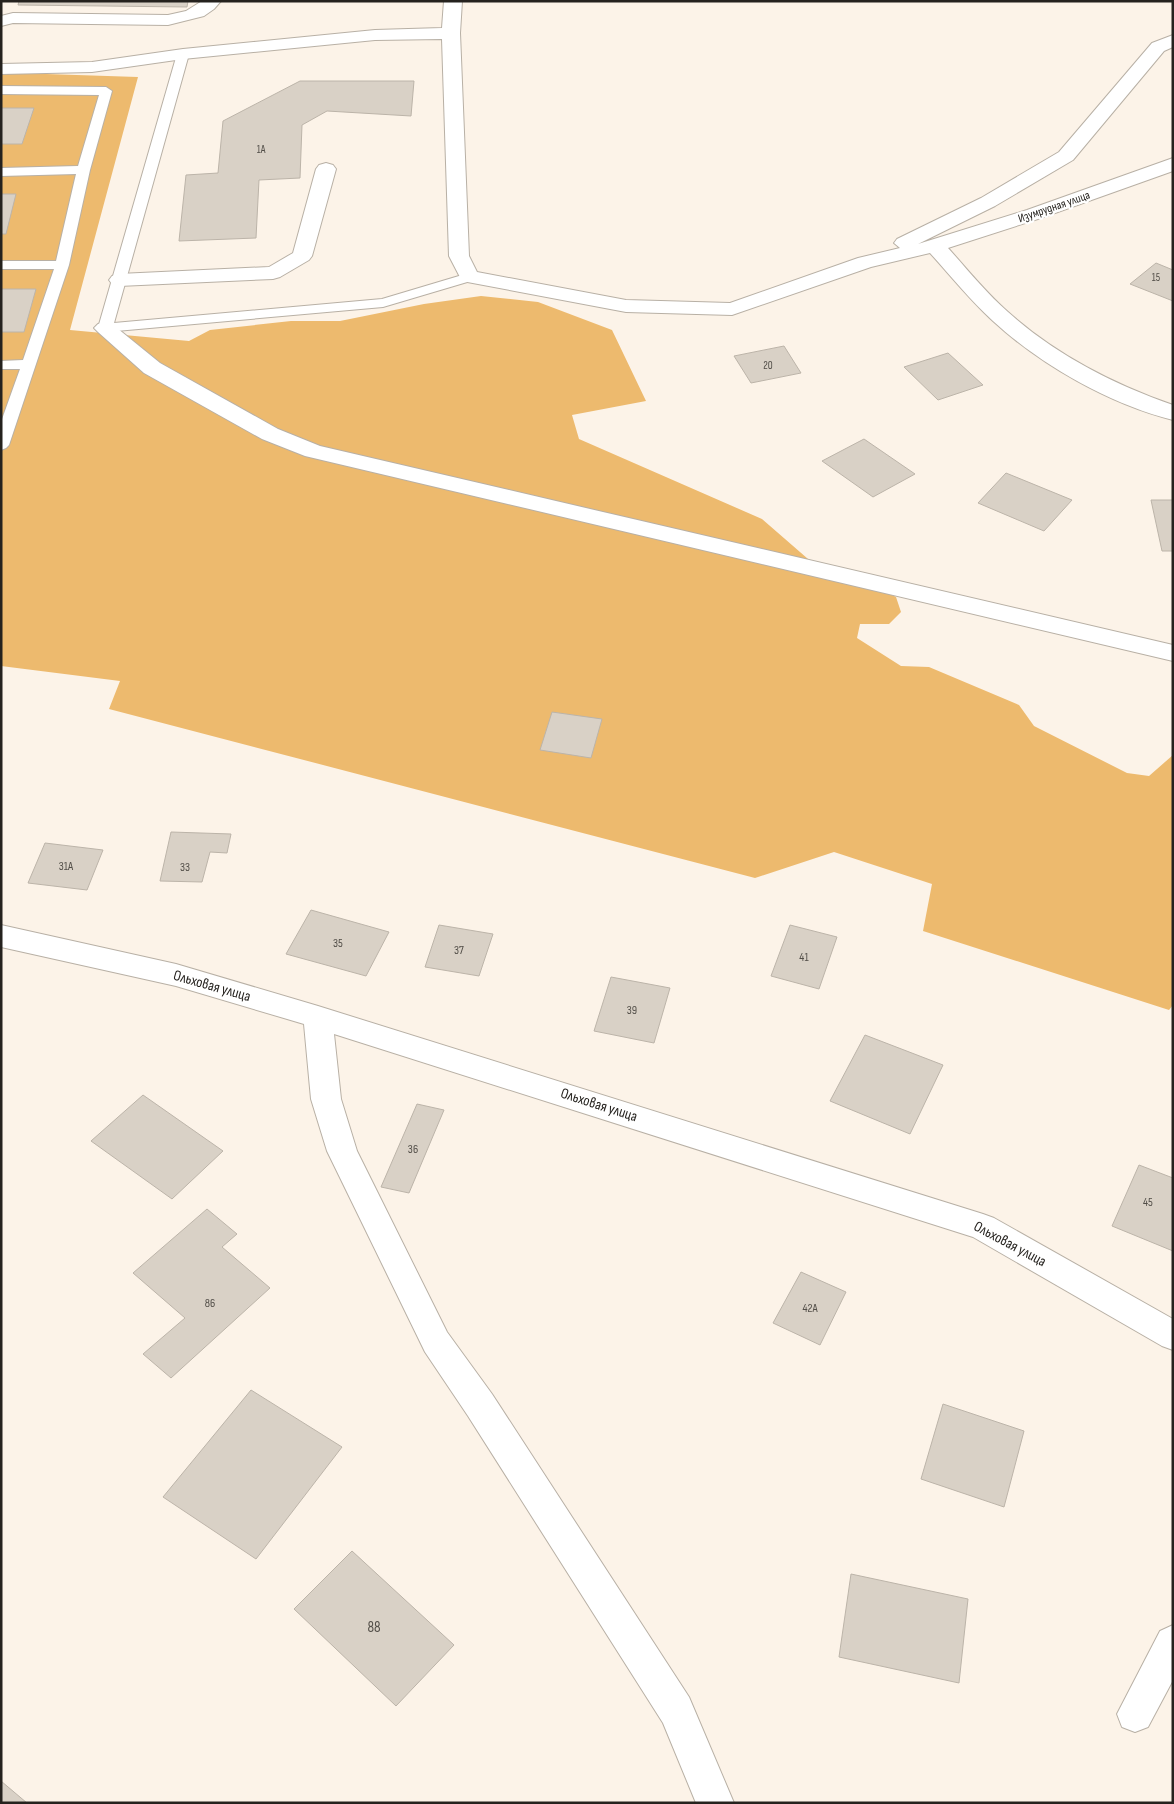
<svg xmlns="http://www.w3.org/2000/svg" width="1174" height="1804" viewBox="0 0 1174 1804" font-family="'Sofia Sans Condensed',sans-serif">
	<style>
		.green { fill: #edba6e }
		.building { fill: #d9d1c6; stroke: #bcb4a9 }
		.lines { fill: none; stroke-linecap: round; stroke-linejoin: round }
		.lane-casing { stroke: #b8b0a5; stroke-width: 2 }
		.street-casing { stroke: #b8b0a5; stroke-width: 2 }
		.lane { fill: #fff; fill-rule: evenodd }
		.street { fill: #fff; fill-rule: evenodd }
		.labels { text-anchor: middle; dominant-baseline: central; stroke-width: 4.5; stroke-linejoin: round; paint-order: stroke }
		.far-number-label { font-size: 11px; fill: #524e48 }
		.far-street-label { font-size: 12px; fill: #25221e; stroke: #fff }
		.number-label { font-size: 12px; fill: #524e48 }
		.street-label { font-size: 15px; fill: #25221e; stroke: #fff }
		.near-number-label { font-size: 15px; fill: #524e48 }
	</style>
	<rect width="100%" height="100%" fill="#fcf3e8"/>
	<path class="green" d="M15,73L138,77L70,330L189,341L210,330L291,321H340L424,304L481,296L538,302L612,330L646,401L572,415L579,439L762,519L823,572L869,583L896,597L901,612L889,624H860L857,638L901,666L929,667L1019,705L1034,726L1127,773L1149,776L1173,755V1005L1169,1010L923,931L932,884L834,852L755,878L109,709L120,681L1,666V75Z"/>
	<path class="building" d="M19,1H188L187,7L18,5Z
		M300,81H414L411,116L327,111L302,125L300,178L259,180L256,238L179,241L186,175L218,173L223,121Z
		M1,108H34L22,144H1Z
		M1,194H16L6,234H1Z
		M1156,263L1173,270V301L1130,284Z
		M1,289H36L24,332H1Z
		M784,346L801,373L751,383L734,356Z
		M948,353L983,385L938,400L904,367Z
		M864,439L915,474L873,497L822,461Z
		M1006,473L1072,500L1044,531L978,503Z
		M1151,500H1173V551H1162Z
		M552,712L602,719L591,758L540,750Z
		M171,832L231,834L227,853L210,852L202,882L160,881Z
		M45,843L103,850L87,890L28,883Z
		M311,910L389,932L366,976L286,954Z
		M439,925L493,934L479,976L425,967Z
		M790,925L837,937L819,989L771,976Z
		M611,977L670,988L654,1043L594,1031Z
		M865,1035L943,1065L910,1134L830,1101Z
		M143,1095L223,1151L172,1199L91,1141Z
		M417,1104L444,1110L409,1193L381,1187Z
		M1139,1165L1173,1178V1251L1112,1226Z
		M207,1209L237,1234L222,1247L270,1288L171,1378L143,1354L185,1318L133,1273Z
		M801,1272L846,1292L820,1345L773,1323Z
		M251,1390L342,1447L256,1559L163,1497Z
		M943,1404L1024,1431L1004,1507L921,1479Z
		M352,1551L454,1645L396,1706L294,1609Z
		M851,1574L968,1599L959,1683L839,1657Z
		M1,1781L27,1803H1Z"/>
	<g class="lines">
		<g class="lane-casing">
			<path id="lane" d="M183,50L189,54L114,323L382,299L469,273L474,274L476,277L474,280L383,307L105,332L100,331L98,328L177,54Z
				M1,86L106,87L112,91L90,170L69,265L9,445L6,448L1,450V422L20,369H1V361L23,360L54,269H1V261H56L76,174L1,176V168L78,166L99,95L1,94Z"/>
		</g>
		<g class="street-casing">
			<path id="street" d="M202,1H221L214,9L204,16L168,25L13,23L1,26V16L13,13L168,15L186,11Z
				M444,1H462L460,33L469,256L477,272L626,300L730,303L858,258L900,248L894,243L897,239L981,198L1059,152L1152,43L1173,35V47L1164,51L1073,160L995,206L918,244L1027,210L1173,158V171L1041,218L948,248C968,270 986,293 1008,312C1056,355 1113,384 1173,405V420C1109,404 1041,365 993,321C970,300 951,276 930,253L871,267L732,315L626,312L462,281L449,256L442,39L375,40L183,59L92,72L1,74V64L92,62L183,49L375,30L442,28Z
				M326,163L333,165L336,169L312,256L309,260L280,277L273,279L119,286L112,284L109,280L112,276L119,274L269,267L293,253L316,169L319,165Z
				M105,322L112,324L160,363L278,429L320,446L1173,645V661L305,456L262,439L144,373L98,332L94,328L98,324Z
				M1,925L176,964L318,1006L983,1214L994,1218L1173,1319V1350L1162,1346L973,1237L334,1034L341,1099L357,1151L447,1332L492,1394L689,1697L734,1803H696L663,1723L468,1416L425,1352L327,1151L311,1099L304,1024L176,986L1,947Z
				M1173,1625V1680L1148,1727L1135,1732L1122,1727L1117,1714L1160,1631Z"/>
		</g>
		<use href="#lane" class="lane"/>
		<use href="#street" class="street"/>
	</g>
	<g class="labels">
		<g class="far-number-label">
			<text x="261" y="149">1А</text>
			<text x="1156" y="277">15</text>
			<text x="768" y="365">20</text>
		</g>
		<g class="far-street-label">
			<text transform="translate(1054 207) rotate(-19)">Изумрудная улица</text>
		</g>
		<g class="number-label">
			<text x="66" y="866">31А</text>
			<text x="185" y="867">33</text>
			<text x="338" y="943">35</text>
			<text x="459" y="950">37</text>
			<text x="804" y="957">41</text>
			<text x="632" y="1010">39</text>
			<text x="413" y="1149">36</text>
			<text x="1148" y="1202">45</text>
			<text x="210" y="1303">86</text>
			<text x="810" y="1308">42А</text>
		</g>
		<g class="street-label">
			<text transform="translate(212 986) rotate(16)">Ольховая улица</text>
			<text transform="translate(599 1105) rotate(18)">Ольховая улица</text>
			<text transform="translate(1010 1244) rotate(28)">Ольховая улица</text>
		</g>
		<g class="near-number-label">
			<text x="374" y="1627">88</text>
		</g>
	</g>
	<rect width="1174" height="1804" fill="none" stroke="#25221e" stroke-width="5"/>
</svg>
